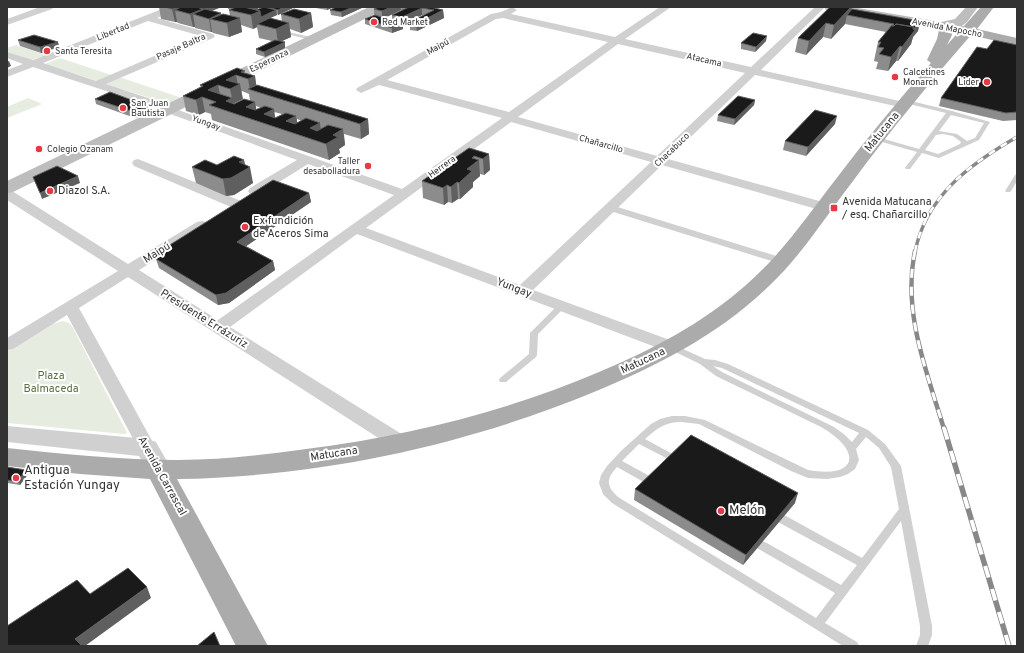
<svg xmlns="http://www.w3.org/2000/svg" width="1024" height="653" viewBox="0 0 1024 653" font-family="Overpass,sans-serif">
	<style>
		.green { fill: #e6ecdf }
		.lines { fill: none; stroke-linecap: round; stroke-linejoin: round }
		.service { fill: #d0d0d0; fill-rule: evenodd }
		.pedestrian { fill: #d0d0d0; fill-rule: evenodd }
		.minor { fill: #d0d0d0; fill-rule: evenodd }
		.tertiary { fill: #d0d0d0; fill-rule: evenodd }
		.secondary { fill: #bdbdbd; fill-rule: evenodd }
		.primary { fill: #ababab; fill-rule: evenodd }
		.rail-far2-casing { stroke: #888; stroke-width: 3.5 }
		.rail-far1-casing { stroke: #888; stroke-width: 4.5 }
		.rail-casing { stroke: #888; stroke-width: 5.5 }
		.rail-far2 { stroke: #fff; stroke-width: 2.5; stroke-dasharray: 7; stroke-linecap: butt }
		.rail-far1 { stroke: #fff; stroke-width: 3; stroke-dasharray: 9; stroke-linecap: butt }
		.rail { stroke: #fff; stroke-width: 4; stroke-dasharray: 12; stroke-linecap: butt }
		.wall { fill: #8c8c8c; fill-rule: evenodd }
		.shaded-wall { fill: #5f5f5f }
		.building { fill: #1a1a1a; stroke: #5f5f5f }
		.poi-dot { fill: #e63946; stroke: #fff; stroke-width: 1.5 }
		.labels { text-anchor: middle; dominant-baseline: central; stroke-width: 4; stroke-linejoin: round; paint-order: stroke }
		.far-poi-label { font-size: 9px; fill: #333; stroke: #fff; text-anchor: start }
		.far-street-label { font-size: 9px; fill: #333; stroke: #fff }
		.street-label { font-size: 11px; fill: #333; stroke: #fff }
		.poi-label { font-size: 11px; fill: #333; stroke: #fff; text-anchor: start }
		.park-label { font-size: 11px; fill: #56703f; stroke: #fff }
		.near-poi-label { font-size: 13px; fill: #333; stroke: #fff; text-anchor: start }
	</style>
	<rect width="100%" height="100%" fill="#fff"/>
	<path class="green" d="M16,45L46,55L31,60L7,52V48Z
		M60,58L111,75L97,81L45,64Z
		M119,77L182,98L169,104L106,84Z
		M28,98L42,104L7,118V107Z
		M63,321L69,323L73,328L127,433L124,434L7,423V351L52,324Z"/>
	<g class="lines">
		<path class="service" d="M279,30L315,38V39L311,40L279,32Z
			M907,100L952,111L990,122L979,140L939,158L922,153L910,169H906L905,168L917,152L875,140V138L877,137L919,149L946,113L905,103L904,102ZM951,115L984,123L975,138L967,141L957,134L939,131ZM943,134L953,136L961,142L960,144L938,154L925,150L936,135Z
			M1017,174V181L1011,191L1010,192H1006L1005,191L1015,175Z
			M559,304H562L566,306L538,334L537,355L536,357L506,382H500L499,380L500,378L529,354L530,333Z
			M672,344L705,359L715,360L728,364L868,430L885,444L901,466L932,626V635L928,646H916L920,635V626L901,521L825,623L857,642L859,646H843L612,503L603,494L599,483L601,475L607,466L622,450L651,424L660,419L672,416H685L705,420L808,470C858,479 863,451 821,427L716,376L700,364L669,349L668,347ZM713,366L722,368L859,433L852,442L845,435L834,427L722,372ZM681,422L699,424L791,471L808,478L827,479L840,477L848,474L855,469L859,460L856,449L866,437L879,448L891,467L899,509L862,558L786,516L782,515L778,516L777,519L778,522L857,565L841,585L765,542L761,541L757,542L756,545L757,548L835,593L816,618L618,497C606,486 606,479 617,467L649,485L652,486L655,485L657,482L655,479L622,461L639,444L672,461H678L680,459L678,457L645,439C656,429 665,422 681,422Z"/>
		<path class="pedestrian" d="M611,205L786,259L787,261L786,263H778L607,210L606,208Z"/>
		<path class="minor" d="M40,7H54L52,9L7,25V19Z
			M167,7H180L178,9L157,18L213,34L215,36L213,38L106,84L169,105L181,111L402,189L502,118L379,85L361,93L356,90L357,88L491,14L501,12L512,7L517,10L511,14L615,37L660,7H671L625,39L751,67L815,7H825L761,70L904,102L908,103L910,105L908,107L904,108L755,75L668,159L830,204L832,207L830,210H820L662,165L533,290L678,343L680,347L678,351L672,352L666,351L357,234L230,327L408,438L410,443L408,448L401,450L394,448L128,277L79,308L156,448L154,453L147,455L140,453L138,448L67,315L13,349L7,350V338L118,271L7,200V190L12,191L128,264L197,222L202,221L207,222L209,225L207,228L139,270L218,320L394,195L308,164L260,194H250L248,191L250,188L297,160L173,115L161,109L33,67L7,77V70L23,64L7,58V52L33,60ZM503,18L608,42L509,112L387,80L496,19ZM148,21L201,36L96,81L43,63ZM618,44L745,73L657,156L518,117ZM511,122L651,162L520,285L366,228Z
			M138,159L241,201L243,204L241,207H231L134,166L132,163L134,160Z"/>
		<path class="tertiary" d="M7,426L147,439L156,442L172,470L168,476L159,479L150,476L139,456L7,442Z"/>
		<path class="secondary" d="M369,7H385L383,10L13,192L7,193V181Z
			M824,7H852L941,22L955,19L966,7H978L967,22L962,26L974,28L976,31L974,34L969,35L830,11L826,10Z"/>
		<path class="primary" d="M981,7H994L977,29L1017,38V46L971,35C930,82 890,131 853,181C825,217 802,255 769,286C720,334 657,366 594,392C464,446 317,477 177,479L268,646H236L150,479L80,474L7,466V448C64,454 121,460 178,460C220,460 263,455 306,449C407,436 505,412 599,372C652,350 703,323 746,285C782,254 807,216 836,179C866,139 898,101 931,63L927,60L937,39L939,30L935,26L937,23H947L952,28V35L947,45Z"/>
		<g class="rail-far2-casing">
			<path id="rail-far2" d="M915,252C926,196 970,164 1017,137"/>
		</g>
		<g class="rail-far1-casing">
			<path id="rail-far1" d="M915,251C902,312 927,372 944,429"/>
		</g>
		<g class="rail-casing">
			<path id="rail" d="M944,428L1009,646"/>
		</g>
		<use href="#rail-far2" class="rail-far2"/>
		<use href="#rail-far1" class="rail-far1"/>
		<use href="#rail" class="rail"/>
	</g>
	<path class="wall" d="M159,7H218L219,8L211,11L221,13V14L230,16L229,10L230,9H228V7H258V9L255,10H256L266,7H295L278,15L277,14V15L270,18L282,22L281,14L311,13L313,27L301,33L290,29L291,37L281,41L285,48L265,57L256,54V49L272,41L259,38L257,27L253,29L241,25L242,32L229,37L213,33L212,32H211L195,28V27H193L178,23L177,22H175L161,19Z
		M316,7H334L327,10L316,8Z
		M364,7L342,17L331,15L330,10Z
		M379,7H430L443,10L444,18L417,31L410,30V22L424,15H422L403,24V29L392,33L365,24V19L374,15V9ZM401,10H402L392,15V20L385,18Z
		M830,7H852L851,10L920,21L918,31L913,37L911,44L898,61H896L888,71L876,69L878,62L874,61L875,56L878,42L886,32L845,24L831,39L823,37L806,55L795,52L798,38Z
		M18,40L58,42L59,47L41,53L20,46Z
		M766,41L755,52L741,49V43Z
		M1017,45V120L1003,121L939,106L941,98L987,49Z
		M237,68L245,73L255,76L256,85L368,119L369,134L361,139L344,134L345,145L339,149L340,153L329,160L212,120L211,114L205,112L199,115L186,111L183,96L201,87L200,85ZM242,91L249,94L250,101L233,104ZM256,106L261,108L256,110ZM274,112L282,114L275,118ZM297,119L302,121L297,123Z
		M95,99L148,106L150,111L135,118L96,104Z
		M755,100L754,105L734,125L717,121L718,115Z
		M835,124L806,156L783,150L785,141Z
		M469,148L489,154L490,170L484,175L480,174V176L473,182V187L460,199H458L452,203L448,202L444,205L423,198L422,181Z
		M244,160L245,165L253,183L234,195L226,196L196,183L192,167L217,165Z
		M309,193L311,202L246,246L273,261L275,270L229,303L218,305L159,268L156,259Z
		M7,467L26,470L28,474L20,485L7,483Z
		M635,489L795,503L743,565L634,500Z"/>
	<path class="shaded-wall" d="M177,7H186L175,10L177,22H175L172,9Z
		M207,7H218L219,8L204,14H193L195,27H193L190,14Z
		M245,7H258V9L246,14Z
		M284,7H295L278,15V10Z
		M327,7H334L327,10Z
		M353,7H364L342,17L341,12Z
		M391,7H400L401,10L382,19V11Z
		M851,7H852L850,15H847L845,24L831,39L834,25Z
		M422,8V15L403,24V29L392,33V28L402,24V17Z
		M276,10L277,15L257,24V27L253,29L251,15L260,11Z
		M443,10L444,18L417,31L416,24Z
		M221,13L223,22L210,19L212,32H211L209,19Z
		M311,13L313,27L301,33L299,19Z
		M240,18L242,32L229,37L227,23Z
		M920,21L918,31L913,37L911,44L898,61L902,47Z
		M289,23L291,37L278,43L276,29Z
		M826,23L823,37L806,55L809,41Z
		M767,36L766,41L755,52L756,47Z
		M58,42L59,47L41,53L40,47Z
		M285,42V48L265,57L264,52Z
		M900,46L896,61L888,71L891,57Z
		M9,61L11,66L7,68V62Z
		M236,75L238,85L240,84L243,99L233,104L226,101L232,98L230,89L226,80Z
		M255,76L257,91L250,90L248,79Z
		M218,85L221,100L208,90Z
		M202,97L205,112L199,115L196,100Z
		M755,100L754,105L734,125L735,119Z
		M255,102L258,118L246,107Z
		M148,106L150,111L135,118L134,112Z
		M274,109L276,124L264,114Z
		M296,116L299,132L286,121Z
		M837,116L835,124L806,156L808,147Z
		M368,119L369,134L361,139L360,124Z
		M320,123L322,139L310,128Z
		M343,129L345,145L339,149L340,153L329,160L326,144L333,135Z
		M489,154L490,170L484,175L483,159Z
		M474,156L475,164L479,160L480,176L473,182V187L460,199L459,183L467,169L472,158Z
		M244,160L246,169L250,167L253,183L234,195L226,196L223,179L239,162Z
		M78,176L80,183L42,199L40,193Z
		M457,182L458,199L452,203L451,187Z
		M447,185L448,202L444,205L443,188Z
		M309,193L311,202L239,251L237,242Z
		M273,261L275,270L229,303L218,305L216,295Z
		M26,470L28,474L20,485L18,481Z
		M798,493L795,503L743,565L746,555Z
		M147,587L151,598L85,646H79L75,639Z"/>
	<path class="building" d="M165,7H177L172,9Z
		M181,7H197L203,9L190,14L175,10Z
		M197,7H207L203,9Z
		M236,7H244L260,11L251,15L229,10Z
		M264,7L276,10L261,17L260,11L256,10Z
		M268,7H284L278,10Z
		M336,7H353L341,12L330,10Z
		M379,7H391L382,11L374,9Z
		M409,7H430L443,10L416,24L410,22L434,10L422,8L402,17L392,15Z
		M830,7H851L834,25L826,23L809,41L798,38Z
		M205,9L221,13L209,19L193,14Z
		M294,9L311,13L299,19L281,14Z
		M852,9L920,21L914,29H913L914,27L896,24L894,26H892L894,24L847,15Z
		M223,14L240,18L227,23L210,19Z
		M375,15L403,24L392,28L365,19Z
		M270,18L289,23L276,29L257,24Z
		M896,24L914,27L913,29L915,30L902,47L900,46L891,57L879,54L884,48L878,47L881,42H878L892,25L894,26Z
		M753,33L767,36L756,47L741,43Z
		M34,35L58,42L40,47L18,40Z
		M275,40L285,42L264,52L256,49Z
		M994,40L1017,45V112L1006,113L941,98L977,47L987,49Z
		M237,68L245,71L241,72L255,76L248,79L236,75L226,80L240,84L230,89L218,85L208,90L232,98L226,101L234,104L244,99L255,102L246,107L255,110L265,106L274,109L264,114L275,118L286,113L296,116L286,121L295,124L306,118L320,123L310,128L317,131L328,125L343,129L333,135L338,137L326,144L209,105L216,102L202,97L196,100L183,96L203,86L200,85Z
		M257,85L368,119L360,124L248,89Z
		M110,92L148,106L134,112L95,99Z
		M738,96L755,100L735,119L718,115Z
		M815,110L837,116L808,147L785,141Z
		M469,148L489,154L483,159L474,156L472,158L479,160L467,169L472,171L459,183L457,182L451,187L447,185L443,188L422,181Z
		M234,156L244,160L239,162L250,167L231,178L223,179L192,167L205,160L217,165Z
		M57,166L78,176L40,193L33,177Z
		M273,180L309,193L237,242L273,261L226,293L216,295L156,259L157,253Z
		M691,435L798,493L746,555L635,489Z
		M7,467L26,470L18,481L7,480Z
		M128,568L147,587L75,639L82,646H7V626L77,580L90,594Z
		M214,632L220,646H197Z"/>
	<g class="poi-dot">
		<circle cx="374" cy="22" r="4"/>
		<circle cx="47" cy="51" r="4"/>
		<circle cx="895" cy="77" r="4"/>
		<circle cx="987" cy="82" r="4"/>
		<circle cx="123" cy="108" r="4"/>
		<circle cx="39" cy="149" r="4"/>
		<circle cx="368" cy="166" r="4"/>
		<circle cx="50" cy="191" r="4"/>
		<rect x="830" y="204" width="8" height="8" rx="2"/>
		<circle cx="245" cy="227" r="4"/>
		<circle cx="16" cy="478" r="4"/>
		<circle cx="721" cy="511" r="4"/>
	</g>
	<g class="labels">
		<g class="far-poi-label">
			<text x="382" y="22">Red Market</text>
			<text x="55" y="51">Santa Teresita</text>
			<text x="903" y="72">Calcetines<tspan x="903" dy="10">Monarch</tspan></text>
			<text x="979" y="82" text-anchor="end">Lider</text>
			<text x="131" y="103">San Juan<tspan x="131" dy="10">Bautista</tspan></text>
			<text x="47" y="149">Colegio Ozanam</text>
			<text x="360" y="161" text-anchor="end">Taller<tspan x="360" dy="10">desabolladura</tspan></text>
		</g>
		<g class="far-street-label">
			<text transform="translate(947 28) rotate(11)">Avenida Mapocho</text>
			<text transform="translate(113 32) rotate(-22)">Libertad</text>
			<text transform="translate(181 47) rotate(-24)">Pasaje Baltra</text>
			<text transform="translate(438 47) rotate(-29)">Maipú</text>
			<text transform="translate(704 60) rotate(13)">Atacama</text>
			<text transform="translate(269 61) rotate(-26)">Esperanza</text>
			<text transform="translate(206 123) rotate(20)">Yungay</text>
			<text transform="translate(601 144) rotate(16)">Chañarcillo</text>
			<text transform="translate(672 150) rotate(-44)">Chacabuco</text>
			<text transform="translate(442 167) rotate(-36)">Herrera</text>
		</g>
		<g class="street-label">
			<text transform="translate(882 132) rotate(-51)">Matucana</text>
			<text transform="translate(157 253) rotate(-32)">Maipú</text>
			<text transform="translate(514 288) rotate(21)">Yungay</text>
			<text transform="translate(204 319) rotate(32)">Presidente Errázuriz</text>
			<text transform="translate(643 361) rotate(-25)">Matucana</text>
			<text transform="translate(334 454) rotate(-9)">Matucana</text>
			<text transform="translate(162 476) rotate(61)">Avenida Carrascal</text>
		</g>
		<g class="poi-label">
			<text x="58" y="191">Diazol S.A.</text>
			<text x="842" y="202">Avenida Matucana<tspan x="842" dy="13">/ esq. Chañarcillo</tspan></text>
			<text x="253" y="221">Ex fundición<tspan x="253" dy="13">de Aceros Sima</tspan></text>
		</g>
		<g class="park-label">
			<text x="51" y="376">Plaza<tspan x="51" dy="13">Balmaceda</tspan></text>
		</g>
		<g class="near-poi-label">
			<text x="24" y="471">Antigua<tspan x="24" dy="15">Estación Yungay</tspan></text>
			<text x="729" y="511">Melón</text>
		</g>
	</g>
	<rect width="1024" height="653" fill="none" stroke="#333333" stroke-width="16"/>
</svg>
